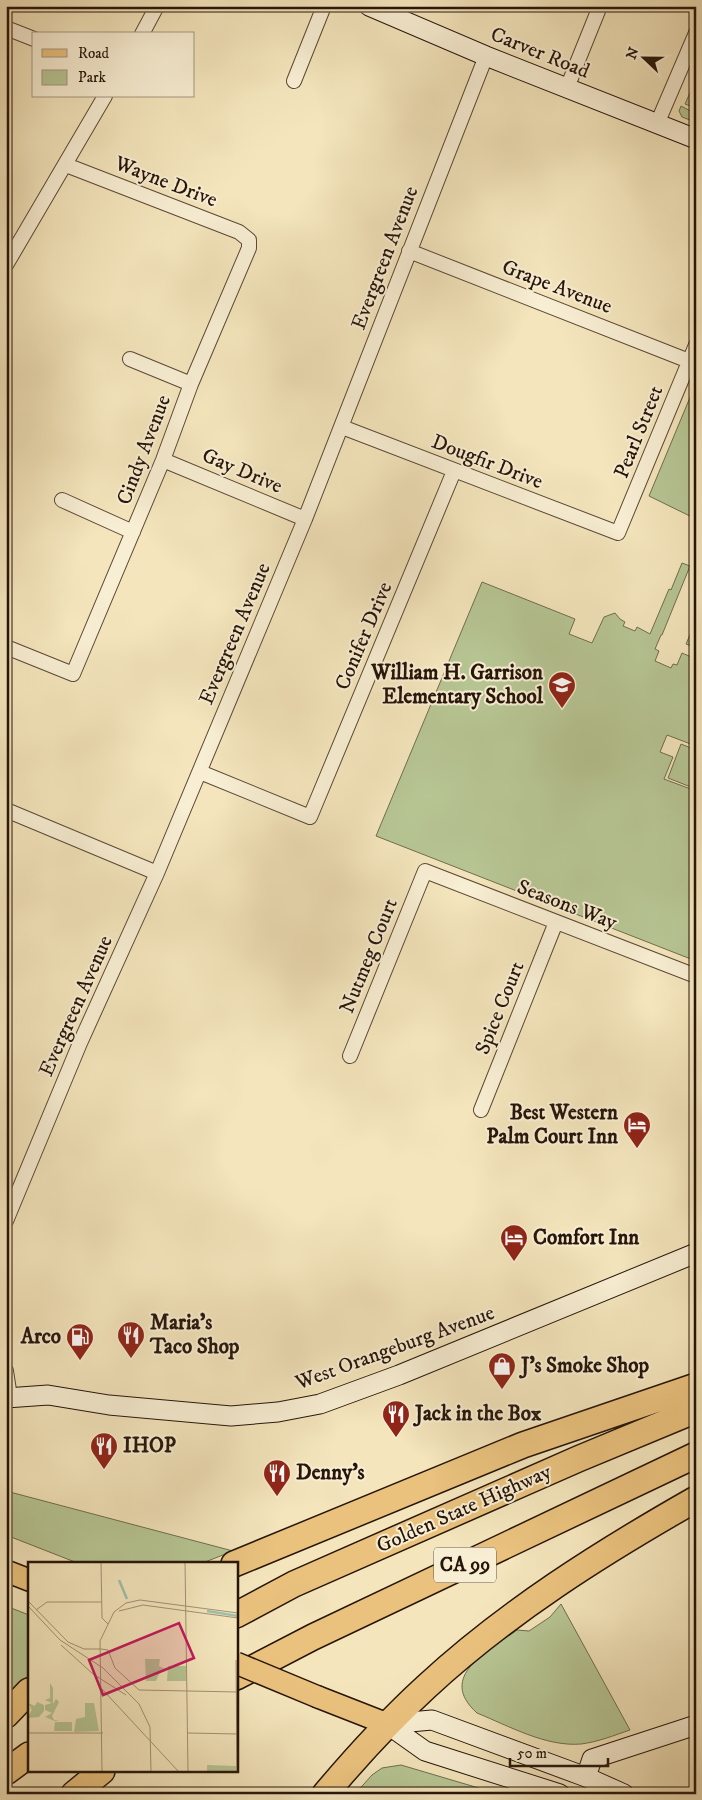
<svg xmlns="http://www.w3.org/2000/svg" width="702" height="1800" viewBox="0 0 702 1800" font-family="'IM FELL DW Pica',serif">
	<style>
		.green { fill: #b7c694; stroke: #6e6e4f }
		.lines { fill: none; stroke-linecap: round; stroke-linejoin: round }
		.street-casing { stroke: #5a4936; stroke-width: 16 }
		.secondary-casing { stroke: #26150a; stroke-width: 21 }
		.primary-casing { stroke: #26150a; stroke-width: 24 }
		.highway-casing { stroke: #26150a; stroke-width: 28 }
		.street { stroke: #f8eed3; stroke-width: 14 }
		.secondary { stroke: #f8eed3; stroke-width: 19 }
		.primary { stroke: #eac27e; stroke-width: 21 }
		.highway { stroke: #eac27e; stroke-width: 25 }
		.primary-bridge-casing { stroke: #26150a; stroke-width: 24; stroke-linecap: butt }
		.primary-bridge { stroke: #eac27e; stroke-width: 21 }
		.labels { text-anchor: middle; dominant-baseline: central; stroke-width: 4; stroke-linejoin: round; paint-order: stroke }
		.shield { fill: #f8eed3; stroke: #655646; stroke-width: 1 }
		.shield-label { font-size: 20px; font-weight: bold; fill: #26150a }
		.street-label { font-size: 21px; fill: #26150a; stroke: #f8eed3 }
		.poi-label { font-size: 21px; font-weight: bold; fill: #26150a; stroke: #f8eed3; text-anchor: start }
		.inset-river { fill: none; stroke: #9dc0ab; stroke-width: 2.5 }
		.inset-road { fill: none; stroke: #a29275; stroke-width: 1 }
		.view { fill: #c2185b; fill-opacity: 0.15; stroke: #c2185b; stroke-width: 2.5 }
		.inset-edge { fill: none; stroke: #26150a; stroke-width: 2.5 }
	</style>
	<rect width="100%" height="100%" fill="#f4e5bc"/>
	<filter id="stains"><feTurbulence type="fractalNoise" baseFrequency=".004" numOctaves="4"/><feColorMatrix values="0 0 0 0 .2 0 0 0 0 .09 0 0 0 0 .02 0 0 0 .5 -.17"/></filter>
	<radialGradient id="worn" r=".72"><stop offset=".6" stop-color="#630" stop-opacity="0"/><stop offset="1" stop-color="#630" stop-opacity=".3"/></radialGradient>
	<path class="green" d="M696,79V100L693,107L685,104Z
		M681,106L696,114L695,122L682,117L679,111Z
		M696,383V519L649,496Z
		M682,563L690,566L662,635H661L655,649L659,651L655,661L671,668L673,664L677,665L682,653L696,659L694,666L696,667V746L667,735L660,752L673,757L664,779L696,791V961L376,836L482,582L575,619L569,634L592,643L604,617L615,613L620,619L625,622L623,626L635,631L637,627L650,634L669,589L671,590Z
		M696,621V648L686,644Z
		M681,744L696,750V789L668,778Z
		M6,1491L233,1551L200,1564H80L6,1535Z
		M561,1604L630,1730C615,1735 598,1742 581,1744C546,1747 509,1726 477,1713C436,1676 489,1651 517,1630L529,1631L550,1617Z
		M6,1606L29,1615V1675L6,1698Z
		M401,1765L499,1794H355L372,1775L382,1768Z"/>
	<g class="lines">
		<g class="street-casing">
			<path id="street" d="M6,28L34,39
				M142,34L157,6
				M294,81L324,6
				M567,88L600,6
				M657,124L696,33
				M409,251L689,361
				M6,265L105,96
				M130,359L191,384
				M342,427L618,533L696,345
				M163,460L305,519
				M62,500L133,532
				M6,647L73,674L163,460L191,384L249,248V240L239,232L66,165
				M200,772L310,817L454,471
				M6,810L157,873
				M350,1056L425,871L696,976
				M481,1110L556,922
				M6,1221L80,1043L157,873L305,519L486,56
				M6,1371L10,1397"/>
		</g>
		<g class="secondary-casing">
			<path id="secondary" d="M369,6L486,56L696,139
				M6,1398L48,1395L109,1405L231,1416L278,1412L320,1404L399,1375L696,1253
				M387,1724L432,1720L586,1777L624,1794
				M387,1724L425,1751L560,1794
				M586,1777L592,1759L696,1725"/>
		</g>
		<g class="primary-casing">
			<path id="primary" d="M6,1571L29,1580
				M318,1697L387,1724"/>
		</g>
		<g class="highway-casing">
			<path id="highway" d="M234,1564L523,1445L696,1386
				M236,1615L294,1584L578,1459L696,1410
				M236,1677L313,1637L696,1455
				M6,1715L29,1691
				M6,1772L29,1755
				M74,1794L102,1771
				M325,1794C357,1756 390,1720 426,1687C507,1612 601,1553 696,1499"/>
		</g>
		<use href="#street" class="street"/>
		<use href="#secondary" class="secondary"/>
		<use href="#primary" class="primary"/>
		<use href="#highway" class="highway"/>
		<g class="primary-bridge-casing">
			<path id="primary-bridge" d="M236,1663L318,1697"/>
		</g>
		<use href="#primary-bridge" class="primary-bridge"/>
	</g>
	<defs>
		<g id="school-pin" transform="scale(1.4375)"><path d="M0 17L-7.5 6A9.5 9.5 0 1 1 7.5 6Z" fill="#8f2418" stroke="#f8eed3"/><path d="M0-5L7-2L0 1L-7-2ZM-4 1L0 2.5L4 1V4Q0 6-4 4Z" fill="#fff"/></g>
		<g id="hotel-pin" transform="scale(1.4375)"><path d="M0 17L-7.5 6A9.5 9.5 0 1 1 7.5 6Z" fill="#8f2418" stroke="#f8eed3"/><path d="M-6-4.5h1.5V1H6V5H4.5V3h-9V5H-6ZM-4 0a1.8 1.8 0 1 1 3.6 0ZM.5 0V-2.5h3Q6-2.5 6 0Z" fill="#fff"/></g>
		<g id="restaurant-pin" transform="scale(1.4375)"><path d="M0 17L-7.5 6A9.5 9.5 0 1 1 7.5 6Z" fill="#8f2418" stroke="#f8eed3"/><path d="M-5-6h1v4h1v-4h1v4h1v-4h1v5L-1.5 .5V6h-2V.5L-5-1ZM5-6V6H3V1.5H1.5Q1.5-4 5-6Z" fill="#fff"/></g>
		<g id="fuel-pin" transform="scale(1.4375)"><path d="M0 17L-7.5 6A9.5 9.5 0 1 1 7.5 6Z" fill="#8f2418" stroke="#f8eed3"/><path d="M-5.5-6h7V0h2V4h1.3V-2.5L3-4.5l.8-.8L6-3V5H2.5V1h-1V6h-7ZM-4.2-4.7v3.2H.2V-4.7Z" fill="#fff"/></g>
		<g id="shop-pin" transform="scale(1.4375)"><path d="M0 17L-7.5 6A9.5 9.5 0 1 1 7.5 6Z" fill="#8f2418" stroke="#f8eed3"/><path d="M-5-2.5h2.3a2.7 3.5 0 0 1 5.4 0H5L5.5 6h-11ZM-1.5-2.5h3a1.5 2.3 0 0 0-3 0Z" fill="#fff"/></g>
	</defs>
	<g fill-rule="evenodd">
		<use href="#school-pin" x="562" y="685"/>
		<use href="#hotel-pin" x="637" y="1125"/>
		<use href="#hotel-pin" x="514" y="1238"/>
		<use href="#restaurant-pin" x="131" y="1335"/>
		<use href="#fuel-pin" x="80" y="1337"/>
		<use href="#shop-pin" x="502" y="1366"/>
		<use href="#restaurant-pin" x="396" y="1414"/>
		<use href="#restaurant-pin" x="104" y="1446"/>
		<use href="#restaurant-pin" x="277" y="1473"/>
	</g>
	<g class="labels">
		<rect class="shield" x="434" y="1547.5" width="62" height="35" rx="4"/>
		<g class="shield-label">
			<text x="465" y="1565">CA 99</text>
		</g>
		<g class="street-label">
			<text transform="translate(540 53) rotate(22)">Carver Road</text>
			<text transform="translate(166 182) rotate(21)">Wayne Drive</text>
			<text transform="translate(385 258) rotate(-69)">Evergreen Avenue</text>
			<text transform="translate(557 287) rotate(21)">Grape Avenue</text>
			<text transform="translate(639 432) rotate(-68)">Pearl Street</text>
			<text transform="translate(144 450) rotate(-69)">Cindy Avenue</text>
			<text transform="translate(487 462) rotate(21)">Dougfir Drive</text>
			<text transform="translate(242 471) rotate(23)">Gay Drive</text>
			<text transform="translate(235 634) rotate(-67)">Evergreen Avenue</text>
			<text transform="translate(364 636) rotate(-67)">Conifer Drive</text>
			<text transform="translate(567 905) rotate(21)">Seasons Way</text>
			<text transform="translate(369 956) rotate(-68)">Nutmeg Court</text>
			<text transform="translate(76 1006) rotate(-66)">Evergreen Avenue</text>
			<text transform="translate(500 1008) rotate(-68)">Spice Court</text>
			<text transform="translate(395 1348) rotate(-20)">West Orangeburg Avenue</text>
			<text transform="translate(464 1509) rotate(-24)">Golden State Highway</text>
		</g>
		<g class="poi-label">
			<text x="543" y="673" text-anchor="end">William H. Garrison<tspan x="543" dy="24">Elementary School</tspan></text>
			<text x="618" y="1113" text-anchor="end">Best Western<tspan x="618" dy="24">Palm Court Inn</tspan></text>
			<text x="533" y="1238">Comfort Inn</text>
			<text x="150" y="1323">Maria's<tspan x="150" dy="24">Taco Shop</tspan></text>
			<text x="61" y="1337" text-anchor="end">Arco</text>
			<text x="521" y="1366">J's Smoke Shop</text>
			<text x="415" y="1414">Jack in the Box</text>
			<text x="123" y="1446">IHOP</text>
			<text x="296" y="1473">Denny's</text>
		</g>
	</g>
	<g transform="translate(28 1562)">
		<rect width="210" height="210" fill="#f4e5bc"/>
		<path d="M117,97H132L131,104L137,107L132,108L138,110H132L128,119H118ZM140,104H158V119H139ZM22,121L25,126V142L28,137L31,140L24,154L26,158H31L27,159L17,155L24,151L17,148V143L24,141L17,138L22,136ZM9,140L16,143V149L11,155L0,156L4,147H2L3,145L0,143V141L7,144ZM57,141H66L71,169L46,170L48,157L57,155ZM44,160V169H26L27,160ZM179,203L208,204V210H179Z" fill="#b7c694"/>
		<path class="inset-river" d="M91,18L99,37M179,49L210,54"/>
		<path class="inset-road" d="M73,0L74,56L80,62M157,0L160,210M0,39L40,80L56,87H73M0,44L32,78L75,106L111,142L122,165L123,210M8,48L19,40H73M91,49L115,43L210,56M33,83L65,112L98,133M73,87L80,88L87,106L111,128L210,130M208,98L209,210M74,127L151,210M0,171H75M160,171L209,172M74,210L72,79L86,50L98,41L112,38L210,51"/>
		<path class="view" d="M151,61L166,96L75,133L61,98Z"/>
		<rect width="210" height="210" class="inset-edge"/>
	</g>
	<rect width="702" height="1800" fill="none" stroke="#f4e5bc" stroke-width="25"/>
	<rect x="8" y="8" width="687" height="1785" fill="none" stroke="#26150a" stroke-width="2.5"/>
	<rect x="12" y="12" width="677" height="1775" fill="none" stroke="#26150a"/>
	<rect x="32" y="32" width="162" height="65" fill="#f8eed3" stroke="#a49783"/>
	<rect x="42" y="49" width="25" height="8" fill="#eac27e" stroke="#a49783"/>
	<text x="78" y="58" font-size="15" fill="#26150a">Road</text>
	<rect x="42" y="70" width="25" height="15" fill="#b7c694" stroke="#a49783"/>
	<text x="78" y="82" font-size="15" fill="#26150a">Park</text>
	<g transform="translate(644 58) rotate(292)" stroke="#f8eed3" stroke-width="4" paint-order="stroke">
	<path d="M0-4L9 19L0 12L-9 19Z" fill="#26150a"/>
	<text y="-8" font-size="14" font-weight="bold" text-anchor="middle" fill="#26150a">N</text>
	</g>
	<path d="M510 1758v8h98v-8" fill="none" stroke="#26150a" stroke-width="2.5"/>
	<text x="517" y="1758" font-size="15" fill="#26150a" stroke="#f8eed3" stroke-width="4" paint-order="stroke">50 m</text>
	<rect width="100%" height="100%" filter="url(#stains)"/>
	<rect width="100%" height="100%" fill="url(#worn)"/>
</svg>
